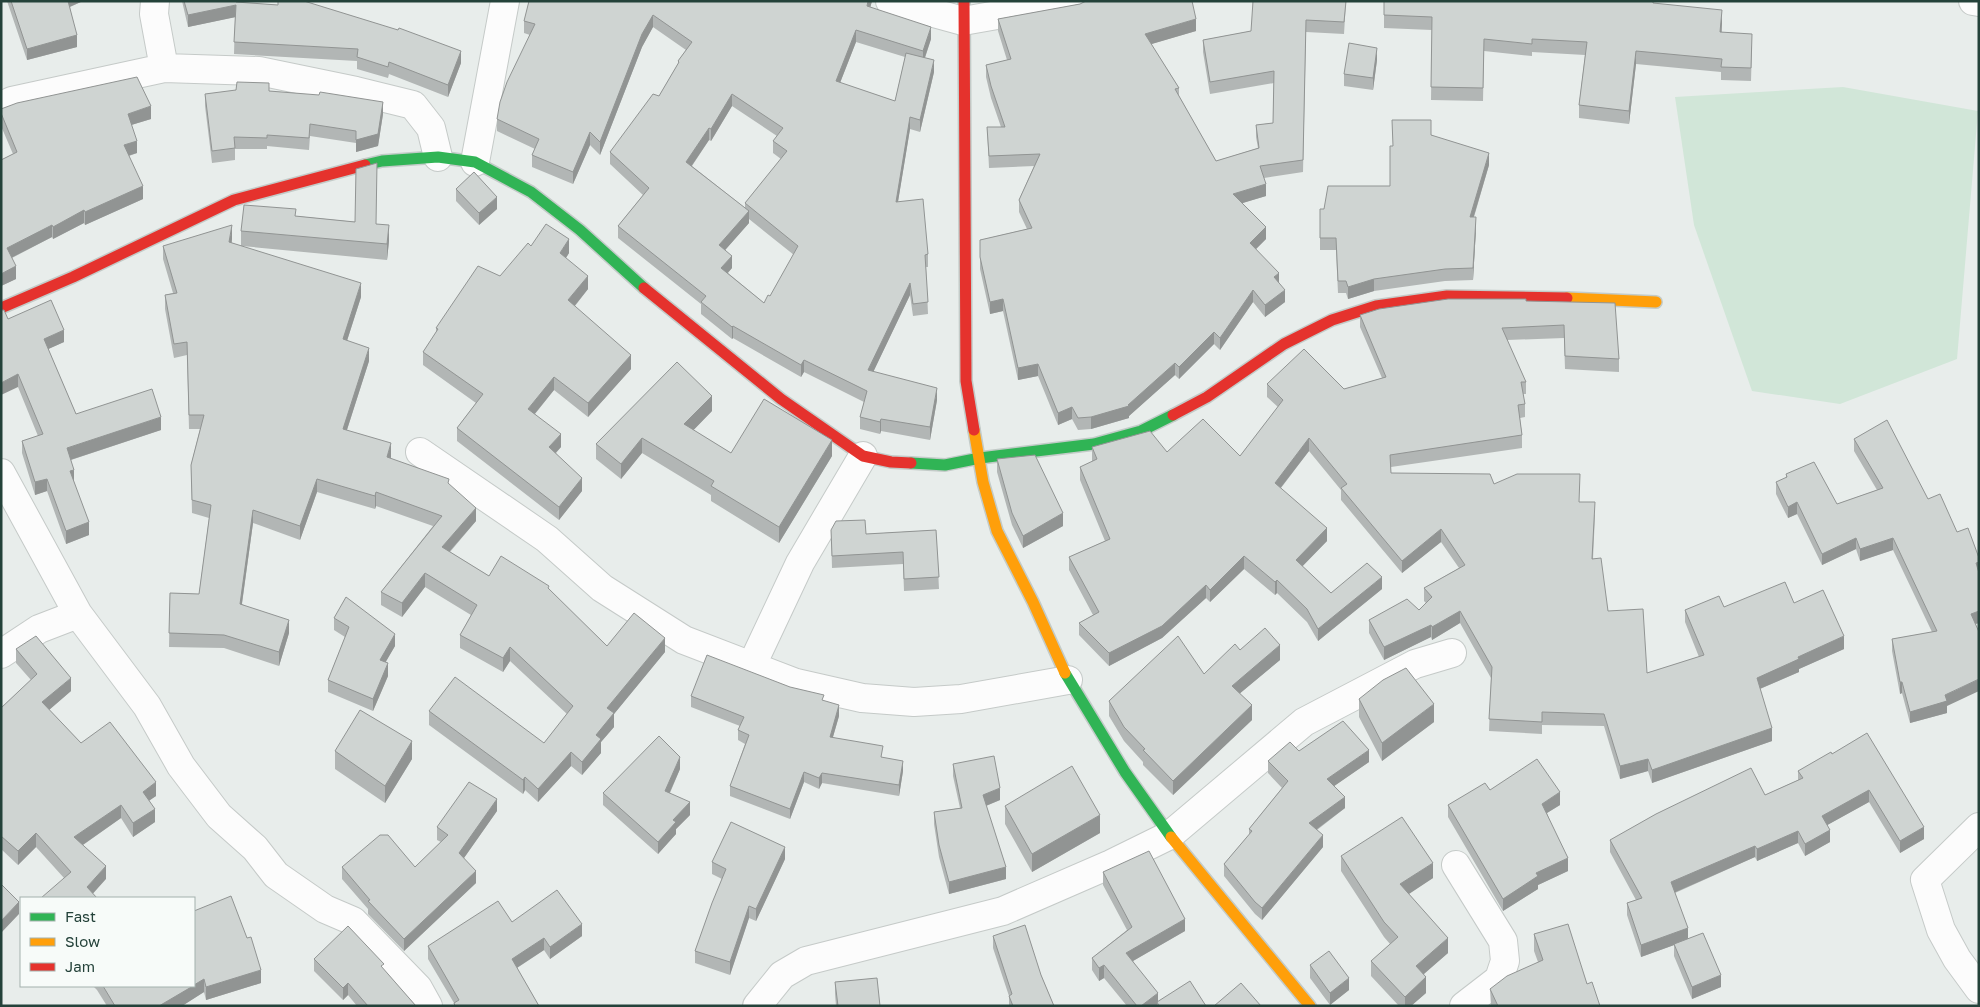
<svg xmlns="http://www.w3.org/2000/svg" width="1980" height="1007" viewBox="0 0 1980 1007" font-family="'Golos Text',sans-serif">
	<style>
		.green { fill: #d1e6d8 }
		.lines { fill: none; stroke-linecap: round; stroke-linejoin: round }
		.street-casing { stroke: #c5cac8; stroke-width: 30 }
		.fast-casing { stroke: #c3cbc8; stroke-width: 14 }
		.slow-casing { stroke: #c3cbc8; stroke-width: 14 }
		.jam-casing { stroke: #c3cbc8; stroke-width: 14 }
		.street { stroke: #fcfcfc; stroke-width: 28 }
		.fast { stroke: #30b455; stroke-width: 11 }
		.slow { stroke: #ff9f0a; stroke-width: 11 }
		.jam { stroke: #e5322d; stroke-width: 11 }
		.wall { fill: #b2b6b5; fill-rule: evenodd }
		.shaded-wall { fill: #919493 }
		.building { fill: #cfd4d2; stroke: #919493; fill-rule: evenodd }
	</style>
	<rect width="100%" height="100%" fill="#e8edeb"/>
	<path class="green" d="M1843,87L1978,111L1957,359L1840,404L1752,391L1694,225L1675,97Z"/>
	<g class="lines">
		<g class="street-casing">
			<path id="street" d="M155,1L154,14L164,68
				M890,1L963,21L1077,1
				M1973,1L1979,2
				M1,106L12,101L164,68L259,71L356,91L413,105L431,128L438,157
				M475,162L505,1
				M420,452L547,539L602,588L684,640L796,683L862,698L914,702L961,699L1068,680
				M1,473L78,614L147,706L181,766L219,816L255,848L276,875L325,909L353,921L418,988L428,1006
				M1,654L39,629L78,614
				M751,667L800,563L863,456
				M1979,827L1925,880L1941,930L1957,959L1979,989
				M1456,865L1503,941L1505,961L1499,979L1464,1006
				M757,1006L782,975L806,961L1003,911L1111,864L1170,835L1304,722L1415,664L1452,653"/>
		</g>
		<g class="fast-casing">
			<path id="fast" d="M365,165L382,161L438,157L475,162L531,192L580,230L644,288
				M911,463L945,465L980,458L1094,444L1141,431L1173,415
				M1065,673L1125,772L1171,837"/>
		</g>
		<g class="slow-casing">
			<path id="slow" d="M1567,298L1656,302
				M974,430L983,482L997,531L1033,602L1065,673
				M1171,837L1310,1006"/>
		</g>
		<g class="jam-casing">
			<path id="jam" d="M964,1L966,381L974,430
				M644,288L781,399L863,456L891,462L911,463
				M1,308L73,277L234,200L365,165
				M1173,415L1207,397L1284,344L1332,320L1376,306L1447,296L1567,298"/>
		</g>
		<use href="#street" class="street"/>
		<use href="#fast" class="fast"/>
		<use href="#slow" class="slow"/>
		<use href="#jam" class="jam"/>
	</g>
	<path class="wall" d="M7,1H83L70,7L77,47L27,60Z
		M182,1H236V2L278,5V1L461,63L448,97L389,74L388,78L357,69V61L234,54L235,17L188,27Z
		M872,1L870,8L931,39L925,58L934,72L920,132L910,129L898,201L928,254V267H926L928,314L913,316L910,295L873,372L937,400L930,440L881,431L880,434L860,429V417L864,402L804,372L801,377L733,338L732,339L701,314V304L618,238V226L643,195L610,164V152L659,96L678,64V61L686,50L653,27L642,47L600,155L590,145L573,184L532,167V155L535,149L497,131V119L530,35L524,33V21ZM856,42L905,57L895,101L840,83ZM732,106L777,136L773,141V153L781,159L745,203V208L692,166L709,140L711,141ZM749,219L794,255L770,296L764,303L728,273L732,268L725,250L749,223Z
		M1346,1L1344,34L1306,32L1303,172L1264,178L1266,196L1242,203L1266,239L1256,249L1279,283L1285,302L1265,317L1253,302L1220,350L1214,344L1179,379L1175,375L1129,416V418L1091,429L1078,430L1072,419L1058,425L1038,376L1018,380L1003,311L990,314L980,269V240L1027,229L1019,212V200L1034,166L989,168L987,127H1001L991,98L986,77V65L1007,60L998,31V19L1080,4L1196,31L1151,44L1179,88V96L1216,161L1258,148L1256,137V125L1273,123L1274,83L1210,94L1203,52V40L1251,31Z
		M1384,1L1653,3L1722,23V32L1752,47L1751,81L1721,80V72L1636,64L1629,124L1579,118V105L1585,55L1532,52V56L1484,51L1483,101L1431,100L1432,30L1384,28Z
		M1377,60L1373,90L1344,86V74Z
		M269,91L383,114L378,146L356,152V143L310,136L309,150L267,146V149H235V160L212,163L205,106V94Z
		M1,109L151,119L131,125L137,153L129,156L143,199L85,225L84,223L53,239L52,237L12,258L16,279L1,286V160L13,154L1,126Z
		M1431,135L1489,165L1474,217L1476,229L1473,280L1445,281L1374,291L1348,299L1346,293H1338L1336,250H1320V209H1324L1390,186L1393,146Z
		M456,189L497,209L479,225L456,201Z
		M296,216L377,224L389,241L387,260L242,246L361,297L347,341L369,361L347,430L391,457L390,459L449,484L476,521L450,552L489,576L549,590L607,646L665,652L614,714V727L601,742V753L582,775L571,766L538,802L525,790L523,794L429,725V711L544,743L567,714L510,661L503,672L460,648V635L471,615L425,587L402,617L381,605V592L433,526L376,506L375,509L317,492L300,540L253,523L242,604L289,633L279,666L224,648L169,647L170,593L199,594L209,518L192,513L191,465L200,429H189L187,355L174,358L165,309V295L173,293L163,259V246L232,239V243L241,246V231Z
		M531,246L569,253L566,258L588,289L575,306L631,369L588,417L554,390L535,414L561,447L556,453L582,491L559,520L457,441V428L476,403L423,365V352L436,333V328L500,276Z
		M1526,301L1619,359V372L1565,369L1564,338L1507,340L1526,382V394H1523L1525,404V417L1520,418L1522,435V448L1391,467V473L1494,484L1580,502L1595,515L1593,559L1608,611L1647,673L1699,657L1685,622V610L1794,603L1844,649L1799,669V672L1760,689L1772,741L1652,783L1648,771L1620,779L1604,726L1542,725V734L1489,731L1491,678L1460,623L1432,640L1431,637L1384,660L1369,633V620L1419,610L1426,603L1424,601V588L1459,568L1441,542L1402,573L1341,500V490L1309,451L1281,488L1327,541L1302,566L1331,593L1382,589L1318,641L1307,622L1277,593L1275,595L1244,569L1210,602L1206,598L1162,638L1109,666L1079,635V623L1093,615L1069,570V557L1105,541L1080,480V467L1092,462V447L1240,456L1278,407L1267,397V384L1344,389L1382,378L1360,327V315Z
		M8,319L64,342L48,349L76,414L161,430L71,460L74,482L89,535L66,544L47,491L35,495L22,453V441L38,436L18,387Z
		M712,411L693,430L731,453L832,456L779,543L711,501V495L642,453L621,479L596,459V444Z
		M1854,439L1979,623L1976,624L1947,706V713L1910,723L1902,693L1900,694L1892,651V639L1932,632L1893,550L1860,561L1856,549L1822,565L1797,514L1788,518L1776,494V482L1786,478V474L1837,504L1877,490L1854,451Z
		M997,459L1063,526L1023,548L1012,525L997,472Z
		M831,530L866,534L936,530L939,589L904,591L903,564L832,568Z
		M334,618L395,646L385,662L388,676L373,711L328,692V680L345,637L334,630Z
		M16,649L71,691L49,710L81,743L156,796L149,800L155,822L133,837L121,818L83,845L106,879L64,878L36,847L18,865L1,849V708L31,680L16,663Z
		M1240,650L1280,660L1240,693L1252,720L1173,795L1143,765V762L1124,741L1109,716V701L1204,674Z
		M691,696L824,701L839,716L833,737L883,758L903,771L899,796L822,783L819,789L804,782L790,819L730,796V786L745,744L738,740V730L740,726L691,707Z
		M1359,699L1434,722L1382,761L1359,717Z
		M335,751L412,759L385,803L335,769Z
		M1299,751L1369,762L1334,786L1345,808L1317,830L1323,847L1262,920L1255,914L1224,876V864L1249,835V829L1282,788L1268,773V761Z
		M1832,754L1924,839L1900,853L1869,802L1827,825L1830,842L1805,856L1798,843L1757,861L1755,857L1675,893L1688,939L1721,987L1692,999L1674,956V945L1641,957L1627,915V903L1636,900L1610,852V840L1765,795L1798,780V771Z
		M953,764L1000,800L986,806L1006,879L949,894L939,857L934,824V812L960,808L953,776Z
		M680,769L670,793L690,815L676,829V834L658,854L603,805V793Z
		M1490,790L1560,805L1547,813L1568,871L1538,885V889L1503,911L1448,817V805Z
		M1005,806L1100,833L1032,872L1005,824Z
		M497,811L464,858L476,883L404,951L368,914V909L342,879V867H415L441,842L437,840V827Z
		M1341,856L1433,878L1408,894L1448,953L1423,974L1426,993L1411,1006H1399L1371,976V961L1390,944L1384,937L1341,871Z
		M785,859L756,921L749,918L730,975L695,963V951L722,879L712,874V862Z
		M1103,872L1185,931L1133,961L1158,1002L1206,1006H1127L1104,978L1099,981L1092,970V958L1127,930L1103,885Z
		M194,911L261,983L206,1000L204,992L182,1006H107L97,990L93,986H194Z
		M512,922L582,936L550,959L544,950L517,968L539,1006H454V1003L428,959V946Z
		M1534,934L1587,984L1600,1006H1491L1490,989L1538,962L1534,951Z
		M993,936L1041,975L1054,1006H1009V996L993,948Z
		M314,959L384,970L416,1006H357L348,995L343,1000L314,971Z
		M1310,965L1349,990L1330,1005L1310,978Z
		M835,982L880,1006H836L835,994Z"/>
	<path class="shaded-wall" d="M67,1H83L67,8Z
		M868,1H872L867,19V6Z
		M236,5V17L188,27V15Z
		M1722,10V23L1720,45V32Z
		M653,15V27L642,47L600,155V142L642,34Z
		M1196,19V31L1145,46V34Z
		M931,27V39L923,63V51Z
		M856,30V42L836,93V81Z
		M77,35V47L27,60V49Z
		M1377,48V60L1373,90V78Z
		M461,51V63L448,97V85Z
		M1636,51V64L1629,124V111Z
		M934,60V72L920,132V120Z
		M732,94V106L711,141V129Z
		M383,102V114L378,146L356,152V140Z
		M151,106V119L128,126V114Z
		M910,117V129L896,214V202Z
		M709,128V140L686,174V162Z
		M590,132V145L573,184V172Z
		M137,141V153L124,157V145Z
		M1489,153V165L1470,229V217Z
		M1266,184V196L1233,206V194Z
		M143,186V199L85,225V212Z
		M497,197V209L479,225V213Z
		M84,210V223L53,239V227Z
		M749,211V223L719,257V245Z
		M1476,217V229L1473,280V268Z
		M52,225V237L7,260V248Z
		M232,225V239L229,256V242Z
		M389,225V241L387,260V244Z
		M1266,227V239L1250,255V243Z
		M569,239V253L560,267V253Z
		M732,256V268L721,280V268Z
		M16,266V279L1,286V274Z
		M1279,273V285L1274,277Z
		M588,276V289L568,314V300Z
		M1374,279V291L1348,299V287Z
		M361,283V297L343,353V339Z
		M910,283V295L868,383V370Z
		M1253,290V302L1220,350V338Z
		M1285,290V302L1265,317V305Z
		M1003,299V311L990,314V302Z
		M733,326V338L732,339V327Z
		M64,330V342L44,351V339Z
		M1214,332V344L1179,379V367Z
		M369,348V361L343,442V429Z
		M631,355V369L588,417V403Z
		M804,360V372L801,377V365Z
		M1175,363V375L1129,416V418L1091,429V417L1128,405Z
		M1038,364V376L1018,380V368Z
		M18,374V387L1,395V383Z
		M554,377V390L528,422V409Z
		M937,388V400L930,440V427Z
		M712,396V411L684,440V424Z
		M1072,407V419L1058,425V413Z
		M161,417V430L67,461V448Z
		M881,419V431L880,434V422Z
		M561,434V447L549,460V447Z
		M642,438V453L621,479V464Z
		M1309,438V451L1275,495V483Z
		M832,440V456L779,543V527Z
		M391,443V457L387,471V457Z
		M74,470V483L70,471Z
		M582,478V491L559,520V507Z
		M47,479V491L35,495V482Z
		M317,479V492L300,540V526Z
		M376,492V506L375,509V496Z
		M1797,502V514L1788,518V507Z
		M476,508V521L442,560V547Z
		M253,510V523L240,617V604Z
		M1063,513V526L1023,548V536Z
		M89,522V535L66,544V531Z
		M1327,528V541L1296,573V560Z
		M1441,529V542L1402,573V561Z
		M1856,538V549L1822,565V554Z
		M1893,538V550L1860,561V549Z
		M1244,556V569L1210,602V590Z
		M1979,562V574L1976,563Z
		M425,573V587L402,617V603Z
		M1382,577V589L1318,641V629Z
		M1277,580V593L1275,595V582Z
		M1206,585V598L1162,638L1109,666V653Z
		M1460,611V623L1432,640V627Z
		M1979,611V623L1971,625V614Z
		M289,620V633L279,666V652Z
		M1431,625V637L1384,660V647Z
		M395,634V646L380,672V660Z
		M1844,636V649L1799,669V672L1757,690V678L1798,657Z
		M665,638V652L614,714V727L601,742V753L582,775V762L596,735L607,708Z
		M1280,645V660L1232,700V686Z
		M510,647V661L503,672V658Z
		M388,663V676L373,711V699Z
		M71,678V691L42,716V702Z
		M1979,679V691L1947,706V713L1910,723V712Z
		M1900,682H1902V693L1900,694Z
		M1434,704V722L1382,761V743Z
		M839,705V716L830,747V737Z
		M1252,705V720L1173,795V781Z
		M1772,728V741L1652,783V770Z
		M412,741V759L385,803V786Z
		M1369,750V762L1327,791V779Z
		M571,752V766L538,802V789Z
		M680,757V769L665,803V791Z
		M1648,759V771L1620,779V766Z
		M903,761V771L899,796V785Z
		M804,772V782L790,819V809Z
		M822,773V783L819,789V778Z
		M525,777V790L523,794V780Z
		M156,782V796L143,805V792Z
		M1000,788V800L983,807V795Z
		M1869,790V802L1822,828V816Z
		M1560,792V805L1542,816V804Z
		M1345,797V808L1309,835V823Z
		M497,799V811L459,865V853Z
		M690,802V815L676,829V834L658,854V842L673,820Z
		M121,805V818L74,851V837Z
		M155,809V822L133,837V823Z
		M1100,815V833L1032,872V854Z
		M1924,827V839L1900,853V841Z
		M1830,830V842L1805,856V844Z
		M1798,831V843L1757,861V849Z
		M36,833V847L18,865V851Z
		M1323,835V847L1262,920V908Z
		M1755,846V857L1671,894V882Z
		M785,847V859L756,921V909Z
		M1568,858V871L1538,885V889L1503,911V899L1536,873Z
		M1433,863V878L1400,900V884Z
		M106,866V879L89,898L87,887Z
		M1006,867V879L949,894V882Z
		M476,871V883L404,951V939Z
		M19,902V914L1,933V921Z
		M749,906V918L730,975V962Z
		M1185,919V931L1126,965V953Z
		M582,924V936L550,959V947Z
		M1688,928V940L1641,957V945Z
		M544,938V950L512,971V959Z
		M1448,938V953L1416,981V966Z
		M1104,965V978L1099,981V968Z
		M261,970V983L206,1000V987Z
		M1721,975V987L1692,999V987Z
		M1426,977V993L1411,1006H1405V997Z
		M1349,978V990L1330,1005V993Z
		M204,979V992L182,1006H159Z
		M348,983V995L343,1000V988Z
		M1158,993V1003L1157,1002V1006H1141Z"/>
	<path class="building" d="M11,1H68L77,35L27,49Z
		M184,1H236V2L278,5V1H304L398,30L399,28L461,51L448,85L389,62L388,67L357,57L358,49L234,42L236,5L188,15Z
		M529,1H868L867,6L931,27L923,51L856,30L836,81L895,101L906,53L934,60L920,120L910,117L896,202L923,199L928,254L925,255L928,302L913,304L910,283L868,370L937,388L930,427L881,419L880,422L860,417L867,391L804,360L801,365L733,326L732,327L701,302L706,296L618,226L649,188L610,152L653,94L659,96L679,62L678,61L692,42L653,15L642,34L600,142L590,132L573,172L532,155L539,139L497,119L500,102L507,82L535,24L524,21ZM732,94L783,128L773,141L787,151L745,203L798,246L770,296L768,295L764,303L721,268L732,256L719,245L749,211L686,162L709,128L711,129Z
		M1086,1H1192L1196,19L1145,34L1179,88L1175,89L1216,161L1259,148L1256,125L1273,123L1274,71L1210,82L1203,40L1251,31L1253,1H1346L1344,22L1306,20L1303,160L1260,166L1266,184L1233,194L1266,227L1250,243L1279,273L1274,277L1285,290L1265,305L1253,290L1220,338L1214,332L1179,367L1175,363L1128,405L1129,406L1091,417L1078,418L1072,407L1058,413L1038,364L1018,368L1003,299L990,302L980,257V240L1032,228L1019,200L1040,154L989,156L987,127H1005L991,86L986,65L1011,59L998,19L1080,4Z
		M1384,1H1653V3L1722,10L1720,32L1752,34L1751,68L1721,67L1722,59L1636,51L1629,111L1579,105L1587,42L1532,39V44L1484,39L1483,88L1431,87L1432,17L1384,15Z
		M1349,43L1377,48L1373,78L1344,74Z
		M137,77L151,106L128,114L137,141L124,145L143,186L85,212L84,210L53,227L52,225L7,248L16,266L1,274V160L17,152L1,113V109L17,103Z
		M237,82L269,83V91L319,95L320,92L383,102L378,134L356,140V131L310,124L309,138L267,135V138L234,137L235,148L212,151L205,94L236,90Z
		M1392,120H1431V135L1489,153L1470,217H1476L1473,268L1445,269L1374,279L1348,287L1346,281H1338L1336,238H1320V209H1324L1328,186H1390V146H1393Z
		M377,163L376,224L389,225L387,244L241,231L244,205L296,209L295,216L355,222L356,169Z
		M474,172L497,197L479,213L456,189Z
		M546,224L569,239L560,253L588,276L568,300L631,355L588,403L554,377L528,409L561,434L549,447L582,478L559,507L457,428L483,394L423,352L438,329L436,328L478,266L500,276L528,243L531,246Z
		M232,225L229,242L361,283L343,339L369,348L343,429L391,443L387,457L449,479L448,483L476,508L442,547L489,576L501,556L549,586L548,588L607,646L634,613L665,638L607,708L614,713L596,735L601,739L582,762L571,752L538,789L525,777L523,780L429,711L455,677L544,743L573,706L510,647L503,658L460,635L477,605L425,573L402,603L381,592L442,516L376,492L375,496L317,479L300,526L253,510L240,604L289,620L279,652L224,635L169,633L170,593L199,594L211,505L192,500L191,465L204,415H189L187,342L174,344L165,295L177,293L163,246Z
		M1448,299H1526V301L1615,303L1619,359L1565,356L1564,325L1502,328L1526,382H1521L1525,404L1518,405L1522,435L1390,455L1391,473L1490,474L1494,484L1517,474H1580L1579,502H1595L1592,559L1601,558L1608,611L1643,609L1647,673L1704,655L1685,610L1719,596L1724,607L1785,582L1794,603L1823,590L1844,636L1798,657L1799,659L1757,678L1772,728L1652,770L1648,759L1620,766L1604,714L1542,712V722L1489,719L1492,667L1460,611L1432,627L1431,625L1384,647L1369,620L1407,599L1419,610L1432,597L1424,588L1465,565L1441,529L1402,561L1341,488L1347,484L1309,438L1275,483L1327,528L1296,560L1331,593L1367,563L1382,577L1318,629L1307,609L1277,580L1275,582L1244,556L1210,590L1206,585L1162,626L1109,653L1079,623L1099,612L1069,557L1110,539L1080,467L1097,459L1092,447L1150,431L1167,452L1203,419L1240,456L1283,400L1267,384L1304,349L1344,389L1386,377L1360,315L1379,309Z
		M51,300L64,330L44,339L76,414L152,389L161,417L67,448L74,470L70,471L89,522L66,531L47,479L35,482L22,441L43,434L18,374L1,383V310H4L8,319Z
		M677,362L712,396L684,424L731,453L764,399L832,440L779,527L711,486L714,481L642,438L621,464L596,444Z
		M1887,420L1928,499L1940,494L1957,532L1968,528L1979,558V562L1976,563L1979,573V611L1971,614L1979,632V679L1945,695L1947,701L1910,712L1902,682H1900L1892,639L1937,631L1893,538L1860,549L1856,538L1822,554L1797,502L1788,507L1776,482L1787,477L1786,474L1814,462L1837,504L1883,488L1854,439Z
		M1035,455L1063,513L1023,536L1012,513L997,459Z
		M865,520L866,534L936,530L939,577L904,579L903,552L832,556L831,530L836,521Z
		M346,597L395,634L380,660L388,663L373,699L328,680L349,627L334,618Z
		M1265,628L1280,645L1232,686L1252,705L1173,781L1143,750L1145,749L1124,727L1109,701L1178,636L1204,674L1235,644L1240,650Z
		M36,636L71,678L42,702L81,743L110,722L156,782L143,792L155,809L133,823L121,805L74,837L106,866L87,887L97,898H41L71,872L36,833L18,851L1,836V708L37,674L16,649Z
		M707,655L790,687L824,695L822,700L839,705L830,737L883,746L881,757L903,761L899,785L822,773L819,778L804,772L790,809L730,786L749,735L738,730L744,717L691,696Z
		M1406,668L1434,704L1382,743L1359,699L1383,680Z
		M360,710L412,741L385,786L335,751Z
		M1343,721L1369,750L1327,779L1345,797L1309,823L1323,835L1262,908L1255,902L1224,864L1252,831L1249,829L1288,781L1268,761L1290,742L1299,751Z
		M1867,733L1924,827L1900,841L1869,790L1822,816L1830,830L1805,844L1798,831L1757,849L1755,846L1671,882L1688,928L1641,945L1627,903L1642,898L1610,840L1656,814L1751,768L1765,795L1803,778L1798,771L1831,752L1832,754Z
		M659,736L680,757L665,791L690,802L673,820L676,822L658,842L603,793Z
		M994,756L1000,788L983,795L1006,867L949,882L939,845L934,812L962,808L953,764Z
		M1537,759L1560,792L1542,804L1568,858L1536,873L1538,876L1503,899L1448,805L1485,783L1490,790Z
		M1072,766L1100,815L1032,854L1005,806Z
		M469,782L497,799L459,853L476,871L404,939L368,901L370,900L342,867L380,835H388L415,867L448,835L437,827Z
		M1402,817L1433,863L1400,884L1448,938L1416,966L1426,977L1405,997L1371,961L1398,937L1384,922L1341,856Z
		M731,822L785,847L756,909L749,906L730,962L695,951L712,903L726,869L712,862Z
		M1149,851L1185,919L1126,953L1158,993L1141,1006H1137L1104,965L1099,968L1092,958L1132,927L1103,872Z
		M2,885L19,902L1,921V886Z
		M557,890L582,924L550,947L544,938L512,959L539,1006H455L454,1003L459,1000L428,946L498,901L512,922Z
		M231,896L247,938L251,937L261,970L206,987L204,979L194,985V911Z
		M1568,924L1587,984L1592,982L1600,1006H1498L1490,989L1507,976L1543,960L1534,934Z
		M1025,925L1041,975L1054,1006H1013L1009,996L1012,994L993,936Z
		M348,926L384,964L381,966L416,1006H368L348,983L343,988L314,959Z
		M1703,933L1721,975L1692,987L1674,944Z
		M1329,951L1349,978L1330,993L1310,965Z
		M877,978L880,1006H838L835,982Z
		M1190,981L1206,1006H1159L1157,1002Z
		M1241,983L1261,1006H1214Z
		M103,986H193L159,1006H115Z"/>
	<rect width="1980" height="1007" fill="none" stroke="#24423a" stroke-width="5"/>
	<rect x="20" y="897" width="175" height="90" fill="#f7fbf9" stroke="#a3b1ad"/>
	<rect x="30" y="913" width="25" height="8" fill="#30b455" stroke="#a3b1ad"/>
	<text x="65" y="922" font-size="15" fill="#24423a">Fast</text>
	<rect x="30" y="938" width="25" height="8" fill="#ff9f0a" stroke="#a3b1ad"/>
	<text x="65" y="947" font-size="15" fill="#24423a">Slow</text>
	<rect x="30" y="963" width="25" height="8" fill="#e5322d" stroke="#a3b1ad"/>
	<text x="65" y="972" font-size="15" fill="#24423a">Jam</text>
</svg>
